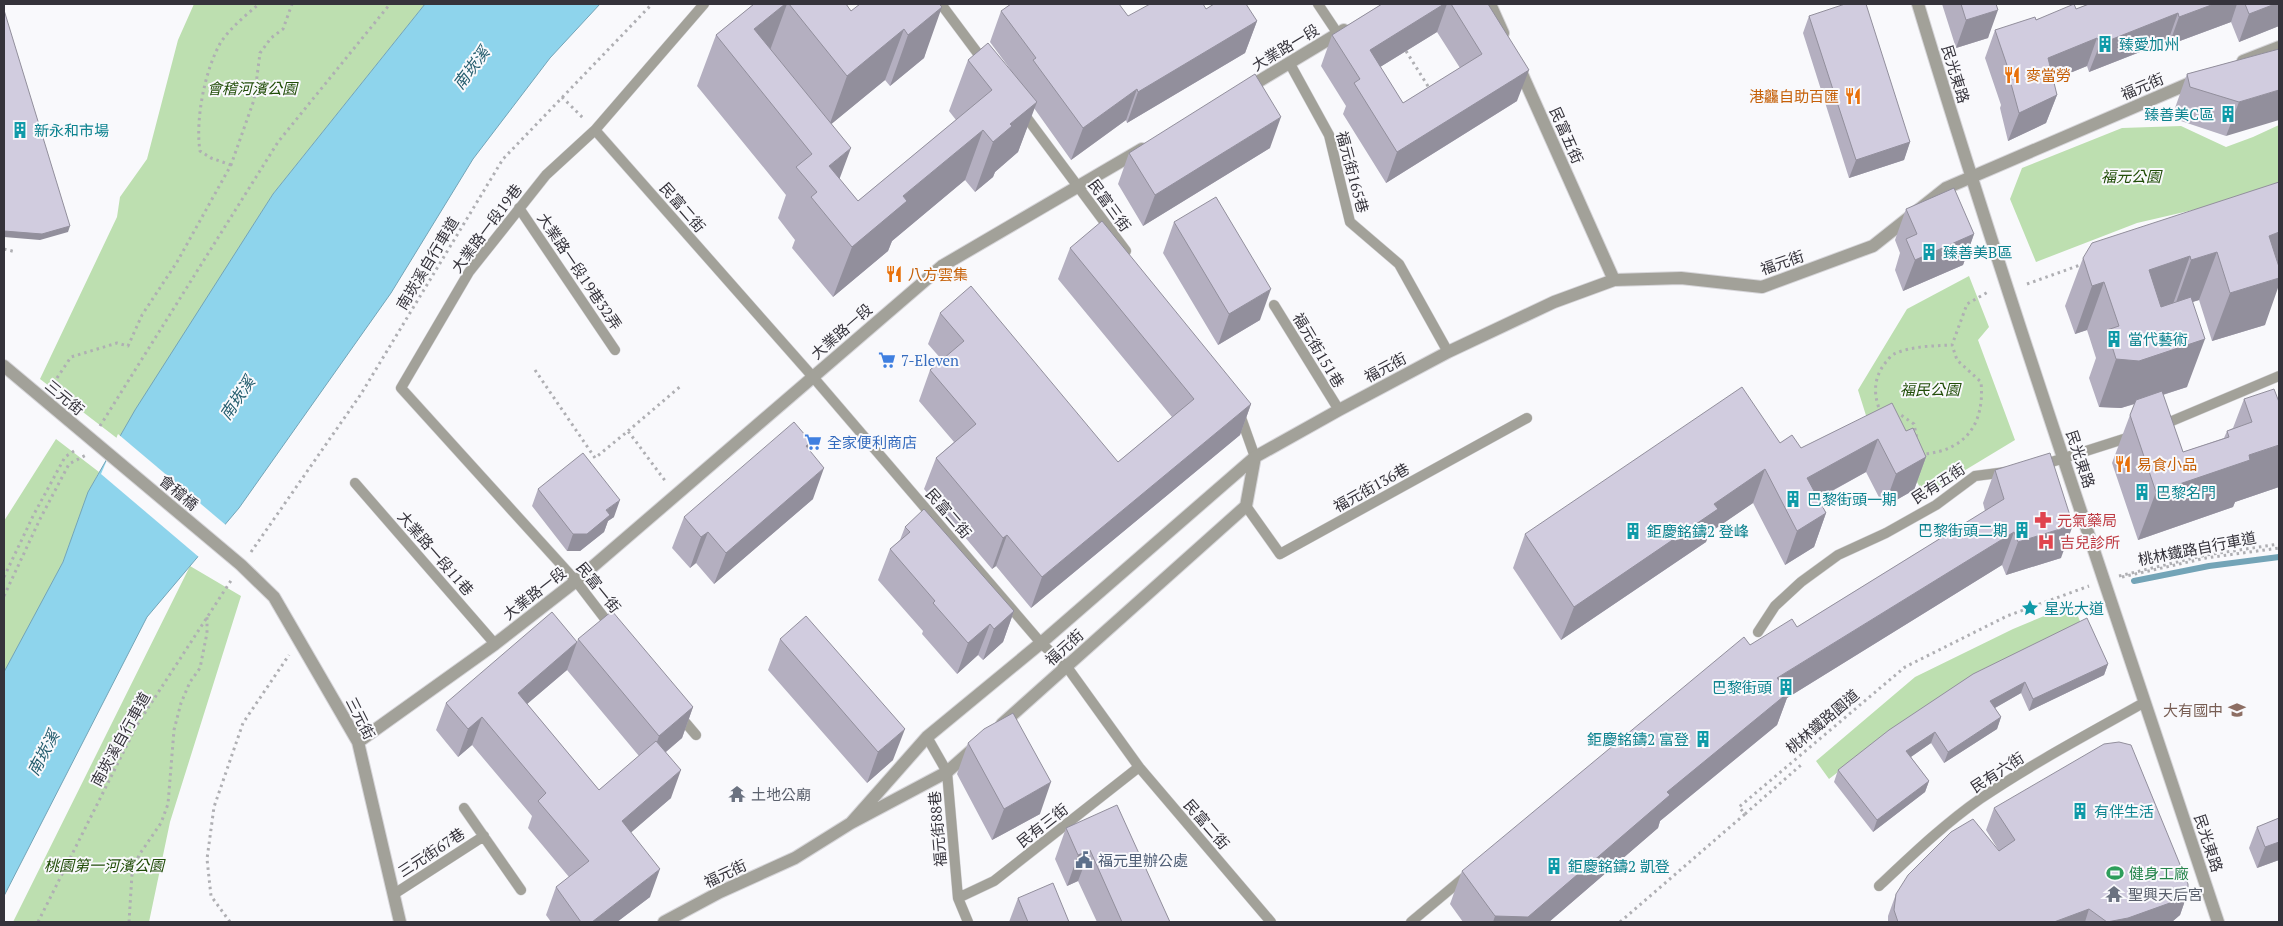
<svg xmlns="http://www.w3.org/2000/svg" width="2283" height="926" viewBox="0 0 2283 926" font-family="'PT Serif','Noto Sans TC',serif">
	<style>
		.green { fill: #bddfb0 }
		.water { fill: #8ed4ec; stroke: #73a4b7 }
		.pier { fill: #f9f9fc }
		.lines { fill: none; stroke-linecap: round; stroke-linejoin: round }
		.stream { stroke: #73a4b7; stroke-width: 6 }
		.lane-casing { stroke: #d6d5d9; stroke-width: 11 }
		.street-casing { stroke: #d6d5d9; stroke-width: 14 }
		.path { stroke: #afafb3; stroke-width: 3; stroke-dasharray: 2.5 4; stroke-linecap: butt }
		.lane { stroke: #a2a199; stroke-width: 10 }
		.street { stroke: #a2a199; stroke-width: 12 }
		.wall { fill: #b4afc0; fill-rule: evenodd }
		.shaded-wall { fill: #928f9c }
		.building { fill: #d1ccdf; stroke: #928f9c }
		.labels { text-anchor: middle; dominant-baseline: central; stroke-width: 4; stroke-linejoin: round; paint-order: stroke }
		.culture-label { font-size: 15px; fill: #0d838f; stroke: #f9f9fc; text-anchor: start }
		.street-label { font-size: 15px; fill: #35333b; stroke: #f9f9fc }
		.food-label { font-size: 15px; fill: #c56008; stroke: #f9f9fc; text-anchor: start }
		.park-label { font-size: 15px; font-style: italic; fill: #214d08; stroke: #f9f9fc }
		.shop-label { font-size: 15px; fill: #366cbe; stroke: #f9f9fc; text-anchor: start }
		.health-label { font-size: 15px; fill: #be3a42; stroke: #f9f9fc; text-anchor: start }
		.education-label { font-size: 15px; fill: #785e54; stroke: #f9f9fc; text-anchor: end }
		.worship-label { font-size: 15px; fill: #5b616d; stroke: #f9f9fc; text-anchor: start }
		.service-label { font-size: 15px; fill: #4e5e75; stroke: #f9f9fc; text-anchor: start }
		.leisure-label { font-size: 15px; fill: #27864d; stroke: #f9f9fc; text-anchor: start }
		.water-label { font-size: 16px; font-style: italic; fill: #235c6d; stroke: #f9f9fc }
	</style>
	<rect width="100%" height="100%" fill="#f9f9fc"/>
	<path class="green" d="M194,4H425L273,194L118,439L40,379L117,217L120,197L147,159L178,40Z
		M2279,125V190L2137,223L2036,262L2010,199L2022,168L2122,128L2181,126L2226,147L2253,137Z
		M1969,276L1989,327L1978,340L2015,440L1924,495L1894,439L1869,425L1858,390L1907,309Z
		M56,439L99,472L89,491L63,562L4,675V521Z
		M190,566L241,596L170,822L149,922H13Z
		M2073,604L2082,626L1885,736L1829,779L1816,761L1915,677L2013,629Z"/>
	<path class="water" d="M425,4H600L550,58L473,159L391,293L239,508L147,617L4,896V672L63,562L88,492L135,410L273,194Z"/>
	<path class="pier" d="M118,434L227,526L200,558L101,474Z"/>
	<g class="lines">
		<path class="stream" d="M2134,581L2209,566L2279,557"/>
		<g class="lane-casing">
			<path id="lane" d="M941,4L985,63
				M1318,4L1338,34
				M1290,64L1329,135L1350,222L1399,264L1448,352
				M1021,110L1126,251
				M595,130L813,377L1041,643L1067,667L1139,767L1271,922
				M519,208L615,350
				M1274,305L1339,410
				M1239,412L1255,457
				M2160,426L2279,376
				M2039,466L2133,436
				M355,483L495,644
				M1246,506L1280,554L1527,418
				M612,628L576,581L401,388L469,272L546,175L595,130L704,4
				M1758,632L1775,606L1801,582L1838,555L1886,533L1936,505L1975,476L2006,472
				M679,715L696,735
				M927,737L947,772L958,898L968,922
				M464,808L521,890
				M1879,886C1911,856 1943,825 1980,799C2033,763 2090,733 2145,702
				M394,894L484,836
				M958,898L994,881L1139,767
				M1411,922L1466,876"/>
		</g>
		<g class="street-casing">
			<path id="street" d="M1490,4L1503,33
				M1918,4C2011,312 2117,616 2218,922
				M2243,61L2279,47
				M1518,65L1614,280
				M1246,89L1344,30
				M4,366L241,565L274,597L358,742L400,922
				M1002,724L1246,506L1255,457
				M358,742L495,644L576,581L942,266L1142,149
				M851,823L927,737L1041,643L1255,457L1339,410L1448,352L1554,302L1614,280L1681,278L1762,287L1873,246L1946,188L2197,80
				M664,922L720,892L795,858L851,823L947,772L973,749"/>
		</g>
		<path class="path" d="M1406,51L1431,91
			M562,97L584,119
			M231,165L211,158L200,151C195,120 205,69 221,42C231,27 246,15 259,4
			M4,249L16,252
			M2027,284L2083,264
			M535,370L595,458L628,431L666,482
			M57,378L71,357L117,343L128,346L142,315L177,262L231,165L254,100L260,53L271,38L283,29L292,4
			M1881,413C1873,395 1873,378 1886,362C1888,360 1891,355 1894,354C1911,346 1933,346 1952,345L1967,304L1988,292
			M1895,416L1901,415L1914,424L1917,439
			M100,426L278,142L390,4
			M628,431L682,385
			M1922,451L1923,454C1966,451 1985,423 1981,382L1957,360L1952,345
			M251,552L361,394L503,159L652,4
			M2119,576L2206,555L2279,544
			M4,577L33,516L65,457L77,449
			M2122,577L2206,558L2279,548
			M4,596L40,519L69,464L86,455
			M1745,814L1801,765
			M38,922L137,725L232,579
			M129,922L132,874L139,855L161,823L168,804L174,730L181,703L190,682L200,668L207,633V617
			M230,922L211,896L207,859L214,807L243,723L289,655
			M1620,922L1745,814L1739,807L1905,667L2007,616L2089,586"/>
		<use href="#lane" class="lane"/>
		<use href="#street" class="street"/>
	</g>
	<path class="wall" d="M754,4H846L851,11L939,4L924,58L890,86L885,80L831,124L839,179L858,201L956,120L949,111L968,60L1010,69L990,42L1001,11L1020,4L1128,16L1206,9L1257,21L1245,53L1127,123L1126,120L1071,160L1034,108L1018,152L995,172L993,177L975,192L965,180L892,241L888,251L833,297L792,248L795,240L778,218L786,195L697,86L716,35Z
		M1382,4H1488L1517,101L1386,183L1343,114L1346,106L1321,66L1332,35ZM1437,32L1460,68L1403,103L1380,67Z
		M1942,4H1996L1988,38L1956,48Z
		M2089,4H2279V26L2239,42L2231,22L2169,45L2168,41L2089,72L2087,66L2053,80L2057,95L2046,123L2008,141L2000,108L2001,105L1985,58L1995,30L2076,9Z
		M1809,16L1910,142L1904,160L1849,178L1803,33Z
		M2279,49L2226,136L2178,120L2175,108L2187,74Z
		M1270,148L1143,226L1118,184L1129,153Z
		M2279,182L2265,325L2212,341L2199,300L2192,302L2187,387L2163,395L2183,452L2224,438L2227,431L2233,428L2244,399L2279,402V487L2235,502L2233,507L2138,540L2112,463L2130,415L2135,404L2121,408L2099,407L2089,378L2096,358L2087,330L2075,334L2065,306L2083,258Z
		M1906,209L1974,234L1963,265L1903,291L1895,270L1900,253L1895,240Z
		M1174,222L1260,320L1218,345L1163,253Z
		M1070,248L1251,404L1240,435L1031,608L996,566L992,569L924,489L936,458L954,442L919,401L930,370L942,360L928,344L940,313L1118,462L1172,417L1058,279Z
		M1906,431L1926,457L1914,490L1884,507L1866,472L1818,499L1826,513L1814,547L1785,565L1753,503L1709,533L1706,542L1561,640L1513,568L1525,534L1780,443L1801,448Z
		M808,449L813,499L714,584L696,563L690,568L672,548L684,517Z
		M1995,470L2061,558L2006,575L2002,565L1787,698L1777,725L1660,821L1658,828L1549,922H1463L1450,904L1462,871L1750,645L1797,627L1985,511L1983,503Z
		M538,489L614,517L608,521L604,532L580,551H567L532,506Z
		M905,527L1014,611L1003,642L983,660L978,655L957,674L922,634L923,631L878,580L890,549L900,540Z
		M578,639L693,707L682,738L666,752L671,798L631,832L650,897L617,922H551L546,915L556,887L569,877L528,828L532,816L472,745L458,757L436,730L446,703L577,642ZM567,670L639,756L599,790L527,704Z
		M780,639L893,760L867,783L768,670Z
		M2108,664L2104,675L2029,711L2021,693L1995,708L2001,717L1997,729L1944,763L1931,743L1911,757L1929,781L1925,792L1873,832L1834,782L1838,770L1973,674Z
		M968,743L1040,814L992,840L957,774Z
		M1994,808L2188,892L2180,915L2173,921L2171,922H1888V916L1896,894L1999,851L1986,830Z
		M2279,818V860L2257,868L2249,848L2257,827Z
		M1066,828L1170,922H1097L1078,881L1067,886L1055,859Z
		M1018,898L1069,922H1009Z"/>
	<path class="shaded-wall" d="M785,4H787L769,53L754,29Z
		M1444,4H1447L1437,32L1359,80L1370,50Z
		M2214,4H2237L2231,22L2169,45L2179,17Z
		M2275,4H2279V26L2239,42L2249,14Z
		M942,7L924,58L890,86L908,35Z
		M1998,10L1988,38L1956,48L1966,20Z
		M2178,13L2168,41L2089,72L2100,44Z
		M1257,21L1245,53L1127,123L1138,92Z
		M904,29L885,80L829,126L847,76Z
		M2097,38L2087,66L2038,86L2048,58Z
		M1529,70L1517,101L1386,183L1397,152Z
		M1137,89L1126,120L1071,160L1083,128Z
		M2279,90V120L2226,136L2239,102Z
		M2057,95L2046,123L2008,141L2019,113Z
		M1037,102L1018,152L995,172L993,177L975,192L993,142L1010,124Z
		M1281,117L1270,148L1143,226L1155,195Z
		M983,130L965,180L892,241L888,251L833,297L852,247L903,196Z
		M1910,142L1904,160L1849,178L1856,160Z
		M851,148L832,199L829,166Z
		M70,226L68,232L40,240L4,237V231Z
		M2279,232V275L2269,236Z
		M1974,234L1963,265L1903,291L1915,260Z
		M2217,252L2199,300L2174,308L2191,260Z
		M2190,256L2173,304L2132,318L2149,270Z
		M2279,278V285L2265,325L2212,341L2230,293Z
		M2104,282L2087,330L2075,334L2092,286Z
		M1271,289L1260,320L1218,345L1229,314Z
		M2205,339L2187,387L2121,408L2099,407L2116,359Z
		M1251,404L1240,435L1031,608L1042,577Z
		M1878,439L1866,472L1795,511L1807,478Z
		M811,442L800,473L806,446Z
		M2279,445V487L2235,502L2233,507L2138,540L2156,492L2249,455Z
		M1926,457L1914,490L1884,507L1896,474Z
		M824,468L813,499L714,584L726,553Z
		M1765,469L1753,503L1709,533L1706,542L1561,640L1574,607L1714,504Z
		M620,500L614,517L608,521L604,532L580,551H567L573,534Z
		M1826,513L1814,547L1785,565L1797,531Z
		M2073,525L2061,558L2006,575L2018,542Z
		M708,532L696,563L690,568L701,537Z
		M2014,532L2002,565L1787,698L1777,725L1660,821L1658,828L1549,922H1493L1495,916L1667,792L1777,678Z
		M1007,535L996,566L992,569L1003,538Z
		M1014,611L1003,642L983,660L994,629Z
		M990,624L978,655L957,674L968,643Z
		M577,642L567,670L507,721L518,693Z
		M2108,664L2104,675L2029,711L2033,699Z
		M2025,682L2021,693L1986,713L1990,701Z
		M693,707L682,738L648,767L659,736Z
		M482,717L472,745L458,757L468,729Z
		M2001,717L1997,729L1944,763L1948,752Z
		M905,729L893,760L867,783L878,752Z
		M1935,732L1931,743L1902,763L1906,751Z
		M681,770L671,798L612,849L622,821Z
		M1929,781L1925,792L1873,832L1877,820Z
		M1051,782L1040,814L992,840L1004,809Z
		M2279,842V860L2257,868L2265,847Z
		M1090,850L1078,881L1067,886L1078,855Z
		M660,869L650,897L617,922H592Z
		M2188,892L2180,915L2173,921L2171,922H2107Z
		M2089,909L2085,922H2054Z"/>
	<path class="building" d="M754,4H785L754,29L851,148L829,166L858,201L992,90L968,60L988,43L1037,102L1010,124L1012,126L993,142L983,130L903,196L907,201L852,247L811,197L817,192L796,167L812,154L716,35Z
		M789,4H846L851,11L860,4H939L942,7L908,35L904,29L847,76Z
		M1011,4H1119L1128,16L1150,4H1203L1206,9L1214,4H1246L1257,21L1138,92L1137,89L1083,128L1033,60L1036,58L1001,11Z
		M1382,4H1444L1370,50L1403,103L1482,54L1451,4H1488L1529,70L1397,152L1354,83L1360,79L1332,35Z
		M1845,4H1866L1910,142L1856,160L1809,16Z
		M1961,4H1996L1998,10L1966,20Z
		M2074,4L2076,9L2089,4H2214L2179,17L2178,13L2100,44L2097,38L2048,58L2057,95L2019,113L2010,80H2012L1995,30L2035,17L2036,20Z
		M2245,4H2275L2249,14Z
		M4,10L70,226L42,234L4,231Z
		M2279,49V90L2239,102L2190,87L2187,74Z
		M1255,74L1281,117L1155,195L1129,153Z
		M2279,182V232L2269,236L2279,267V278L2230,293L2217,252L2191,260L2190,256L2149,270L2161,307L2191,297L2205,339L2139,361L2116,359L2107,330L2119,326L2104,282L2092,286L2083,258L2092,243Z
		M1954,188L1974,234L1915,260L1906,239L1917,234L1906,209Z
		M1216,197L1271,289L1229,314L1174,222Z
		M1102,221L1251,404L1042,577L1007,535L1003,538L936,458L976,424L930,370L964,341L940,313L971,286L1118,462L1194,399L1070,248Z
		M1742,387L1780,443L1792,435L1801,448L1892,403L1906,431L1913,428L1926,457L1896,474L1878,439L1807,478L1826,513L1797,531L1765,469L1714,504L1718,509L1574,607L1525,534Z
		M2274,389L2279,402V445L2249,455L2250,460L2156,492L2130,415L2136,400L2162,391L2183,452L2229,437L2227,431L2252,422L2244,399Z
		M794,422L811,442L806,446L824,468L726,553L708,532L701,537L684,517Z
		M583,453L620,500L606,510L610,515L587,534H573L538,489Z
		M2050,453L2073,525L2018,542L2014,532L1777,678L1789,692L1667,792L1670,795L1528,917L1495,916L1462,871L1744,637L1750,645L1792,619L1797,627L2004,499L1995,470Z
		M924,509L1014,611L994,629L990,624L968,643L933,603L935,601L890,549L910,532L905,527Z
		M612,611L693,707L659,736L578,639Z
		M552,612L577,642L518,693L599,790L656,741L681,770L622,821L660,869L592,922H581L556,887L589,861L538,801L546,793L482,717L468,729L446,703Z
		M806,616L905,729L878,752L780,639Z
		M2087,618L2108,664L2033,699L2025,682L1990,701L2001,717L1948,752L1935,732L1906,751L1929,781L1877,820L1838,770L1889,730L1973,674Z
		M1013,713L1051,782L1004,809L968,743L984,729Z
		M2119,742L2131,745L2188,884V892L2181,899L2128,918L2107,922L2089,909L2054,922H1898L1894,910L1896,894L1908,875L1951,832L1973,819L1999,851L2015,840L1994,808L2104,744Z
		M1117,805L1170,922H1122L1090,850L1078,855L1066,828Z
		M2279,818V842L2265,847L2257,827Z
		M1053,883L1069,922H1028L1018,898Z"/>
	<defs>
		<g id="building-bare" transform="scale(1.35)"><path d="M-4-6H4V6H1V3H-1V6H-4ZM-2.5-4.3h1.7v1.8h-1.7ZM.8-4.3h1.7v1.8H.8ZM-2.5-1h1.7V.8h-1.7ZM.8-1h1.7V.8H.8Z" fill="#0f9aa8" stroke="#f9f9fc" stroke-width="2.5" paint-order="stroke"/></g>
		<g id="restaurant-bare" transform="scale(1.35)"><path d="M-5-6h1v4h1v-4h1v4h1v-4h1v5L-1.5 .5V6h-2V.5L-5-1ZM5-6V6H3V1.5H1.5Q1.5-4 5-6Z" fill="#e8710a" stroke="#f9f9fc" stroke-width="2.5" paint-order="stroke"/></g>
		<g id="supermarket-bare" transform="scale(1.35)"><path d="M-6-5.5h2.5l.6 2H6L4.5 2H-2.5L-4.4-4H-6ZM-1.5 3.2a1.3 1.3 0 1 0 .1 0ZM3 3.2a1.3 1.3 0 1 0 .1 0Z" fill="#3f7fe0" stroke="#f9f9fc" stroke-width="2.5" paint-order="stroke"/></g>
		<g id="pharmacy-bare" transform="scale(1.35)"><path d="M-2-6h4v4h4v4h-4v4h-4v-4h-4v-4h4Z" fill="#e0444e" stroke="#f9f9fc" stroke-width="2.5" paint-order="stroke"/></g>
		<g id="hospital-bare" transform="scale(1.35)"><path d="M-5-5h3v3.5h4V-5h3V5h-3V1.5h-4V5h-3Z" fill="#e0444e" stroke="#f9f9fc" stroke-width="2.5" paint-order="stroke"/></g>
		<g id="sight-bare" transform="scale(1.35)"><path d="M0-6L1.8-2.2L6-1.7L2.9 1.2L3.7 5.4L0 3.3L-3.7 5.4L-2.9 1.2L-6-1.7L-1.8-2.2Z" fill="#0f9aa8" stroke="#f9f9fc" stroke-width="2.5" paint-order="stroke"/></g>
		<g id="school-bare" transform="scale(1.35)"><path d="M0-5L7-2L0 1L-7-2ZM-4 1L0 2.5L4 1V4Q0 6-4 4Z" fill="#8d6e63" stroke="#f9f9fc" stroke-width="2.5" paint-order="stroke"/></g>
		<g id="temple-bare" transform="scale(1.35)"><path d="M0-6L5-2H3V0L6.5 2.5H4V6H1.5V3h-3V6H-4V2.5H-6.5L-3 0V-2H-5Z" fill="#6b7280" stroke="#f9f9fc" stroke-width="2.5" paint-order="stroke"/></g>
		<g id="civic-bare" transform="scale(1.35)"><path d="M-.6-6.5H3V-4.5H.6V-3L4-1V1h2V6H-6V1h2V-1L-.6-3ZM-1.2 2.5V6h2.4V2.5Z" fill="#5c6f8a" stroke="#f9f9fc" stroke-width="2.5" paint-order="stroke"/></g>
		<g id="stadium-bare" transform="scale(1.35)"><path d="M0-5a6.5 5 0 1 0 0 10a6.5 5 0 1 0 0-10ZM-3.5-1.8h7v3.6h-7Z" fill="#2e9e5b" stroke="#f9f9fc" stroke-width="2.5" paint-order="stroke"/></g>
	</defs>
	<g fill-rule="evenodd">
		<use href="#building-bare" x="2105" y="44"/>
		<use href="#restaurant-bare" x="2012" y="75"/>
		<use href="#restaurant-bare" x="1853" y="96"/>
		<use href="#building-bare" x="2228" y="114"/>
		<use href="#building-bare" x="20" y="130"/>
		<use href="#building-bare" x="1929" y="252"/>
		<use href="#restaurant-bare" x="894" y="274"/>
		<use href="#building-bare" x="2114" y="339"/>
		<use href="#supermarket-bare" x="887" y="360"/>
		<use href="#supermarket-bare" x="813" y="442"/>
		<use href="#restaurant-bare" x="2123" y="464"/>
		<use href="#building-bare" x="2142" y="492"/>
		<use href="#building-bare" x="1793" y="499"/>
		<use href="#pharmacy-bare" x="2043" y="520"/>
		<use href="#building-bare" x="2022" y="530"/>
		<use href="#building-bare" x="1633" y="531"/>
		<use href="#hospital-bare" x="2046" y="542"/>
		<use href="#sight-bare" x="2030" y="608"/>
		<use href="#building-bare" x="1786" y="687"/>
		<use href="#school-bare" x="2237" y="710"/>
		<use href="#building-bare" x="1703" y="739"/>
		<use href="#temple-bare" x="737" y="794"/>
		<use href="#building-bare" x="2080" y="811"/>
		<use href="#civic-bare" x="1084" y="860"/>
		<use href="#building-bare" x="1554" y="866"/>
		<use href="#stadium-bare" x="2115" y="873"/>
		<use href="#temple-bare" x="2114" y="894"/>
	</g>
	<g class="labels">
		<g class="culture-label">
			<text x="2119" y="44">臻愛加州</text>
			<text x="2214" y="114" text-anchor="end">臻善美C區</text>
			<text x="34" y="130">新永和市場</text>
			<text x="1943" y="252">臻善美B區</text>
			<text x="2128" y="339">當代藝術</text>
			<text x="2156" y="492">巴黎名門</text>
			<text x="1807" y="499">巴黎街頭一期</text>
			<text x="2008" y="530" text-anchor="end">巴黎街頭二期</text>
			<text x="1647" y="531">鉅慶銘鑄2 登峰</text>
			<text x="2044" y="608">星光大道</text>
			<text x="1772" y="687" text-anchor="end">巴黎街頭</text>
			<text x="1689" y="739" text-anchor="end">鉅慶銘鑄2 富登</text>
			<text x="2094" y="811">有伴生活</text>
			<text x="1568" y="866">鉅慶銘鑄2 凱登</text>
		</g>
		<g class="street-label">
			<text transform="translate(1285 47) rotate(-31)">大業路一段</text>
			<text transform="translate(1956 74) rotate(73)">民光東路</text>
			<text transform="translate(2142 86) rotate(-23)">福元街</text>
			<text transform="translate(1567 135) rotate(66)">民富五街</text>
			<text transform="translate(1353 172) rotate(75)">福元街165巷</text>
			<text transform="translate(1110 205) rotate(54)">民富三街</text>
			<text transform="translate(683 207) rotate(49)">民富二街</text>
			<text transform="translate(486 228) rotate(-53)">大業路一段19巷</text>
			<text transform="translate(1782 262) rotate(-19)">福元街</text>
			<text transform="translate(427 263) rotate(-59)">南崁溪自行車道</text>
			<text transform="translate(580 271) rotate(56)">大業路一段19巷32弄</text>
			<text transform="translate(841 331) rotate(-41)">大業路一段</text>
			<text transform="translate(1319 350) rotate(59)">福元街151巷</text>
			<text transform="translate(1385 367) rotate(-28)">福元街</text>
			<text transform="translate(65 397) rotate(40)">三元街</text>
			<text transform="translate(2081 459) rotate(72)">民光東路</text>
			<text transform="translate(1938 483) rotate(-33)">民有五街</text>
			<text transform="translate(1371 487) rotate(-29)">福元街136巷</text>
			<text transform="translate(179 492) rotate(40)">會稽橋</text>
			<text transform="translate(949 513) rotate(49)">民富二街</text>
			<text transform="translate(2197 548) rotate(-11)">桃林鐵路自行車道</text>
			<text transform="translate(436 553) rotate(49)">大業路一段11巷</text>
			<text transform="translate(599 587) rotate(51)">民富一街</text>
			<text transform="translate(534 593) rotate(-38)">大業路一段</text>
			<text transform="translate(1064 647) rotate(-42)">福元街</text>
			<text transform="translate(361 718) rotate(63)">三元街</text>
			<text transform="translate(1822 721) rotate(-40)">桃林鐵路園道</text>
			<text transform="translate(120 739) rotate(-61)">南崁溪自行車道</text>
			<text transform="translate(1997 772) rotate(-33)">民有六街</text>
			<text transform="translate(1207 824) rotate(49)">民富二街</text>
			<text transform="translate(1042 825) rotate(-38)">民有三街</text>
			<text transform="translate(937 829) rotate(-95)">福元街88巷</text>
			<text transform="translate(2209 843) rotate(72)">民光東路</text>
			<text transform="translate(431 852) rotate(-33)">三元街67巷</text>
			<text transform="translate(725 873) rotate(-25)">福元街</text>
		</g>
		<g class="food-label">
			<text x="2026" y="75">麥當勞</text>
			<text x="1839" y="96" text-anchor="end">港龘自助百匯</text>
			<text x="908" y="274">八方雲集</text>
			<text x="2137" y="464">易食小品</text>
		</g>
		<g class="park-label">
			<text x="252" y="88">會稽河濱公園</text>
			<text x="2131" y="176">福元公園</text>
			<text x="1930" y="389">福民公園</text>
			<text x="104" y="865">桃園第一河濱公園</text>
		</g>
		<g class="shop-label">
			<text x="901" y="360">7-Eleven</text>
			<text x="827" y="442">全家便利商店</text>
		</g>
		<g class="health-label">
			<text x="2057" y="520">元氣藥局</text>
			<text x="2060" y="542">吉兒診所</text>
		</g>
		<g class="education-label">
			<text x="2223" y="710">大有國中</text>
		</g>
		<g class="worship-label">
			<text x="751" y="794">土地公廟</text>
			<text x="2128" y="894">聖興天后宮</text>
		</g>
		<g class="service-label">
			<text x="1098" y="860">福元里辦公處</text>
		</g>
		<g class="leisure-label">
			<text x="2129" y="873">健身工廠</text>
		</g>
		<g class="water-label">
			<text transform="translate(471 68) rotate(-53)">南崁溪</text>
			<text transform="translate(237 398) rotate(-56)">南崁溪</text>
			<text transform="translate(43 753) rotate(-62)">南崁溪</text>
		</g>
	</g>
	<rect width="2283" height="926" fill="none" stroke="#35333b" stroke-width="10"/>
</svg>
